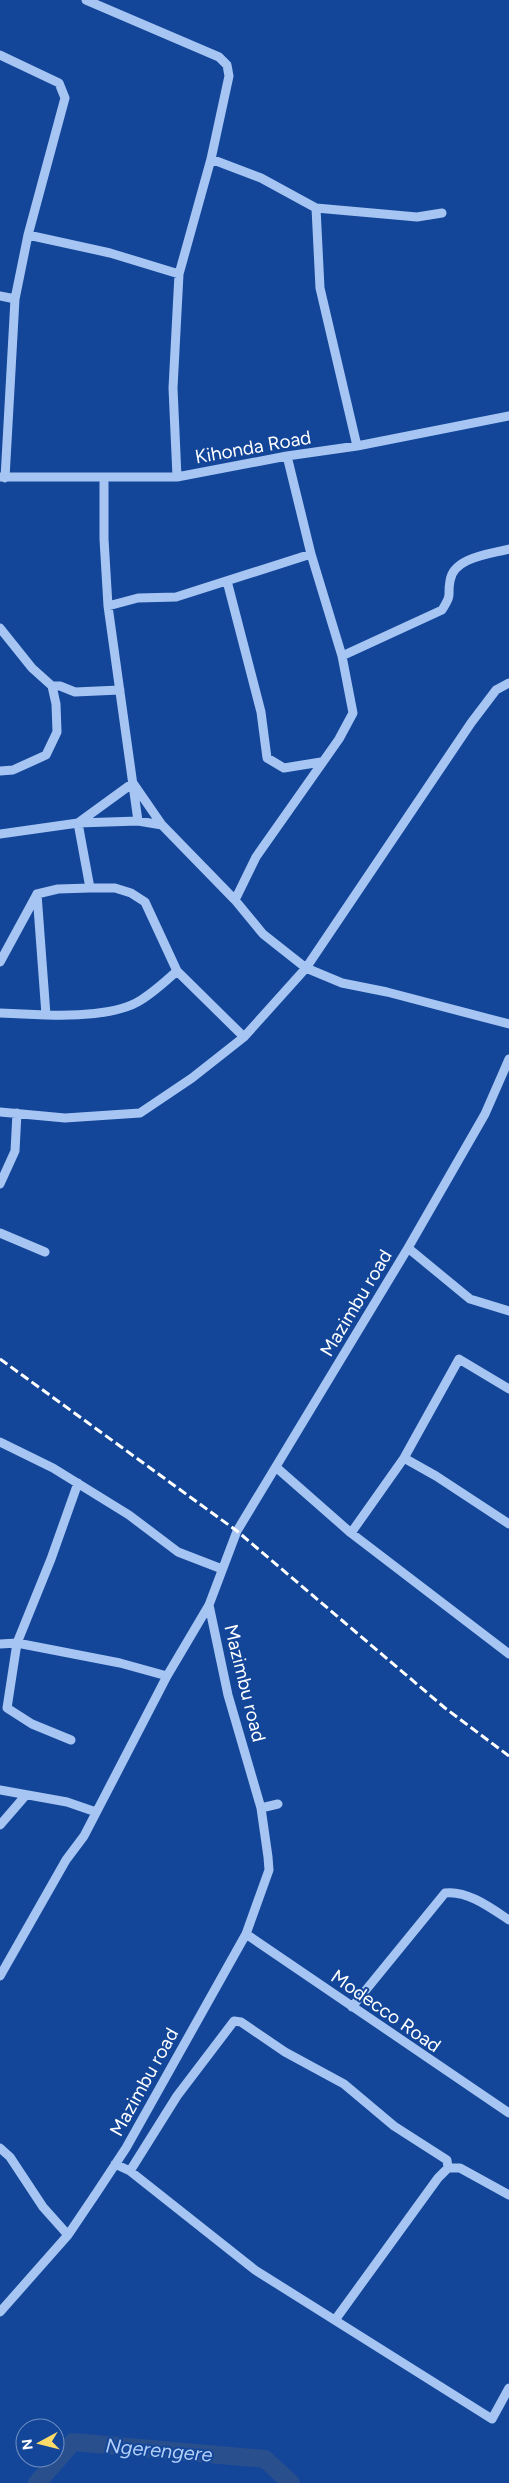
<svg xmlns="http://www.w3.org/2000/svg" width="509" height="2483" viewBox="0 0 509 2483" font-family="Figtree,sans-serif">
	<style>
		.lines { fill: none; stroke-linecap: round; stroke-linejoin: round }
		.river { stroke: #2a4f8d; stroke-width: 18 }
		.minor { stroke: #a6c5f3; stroke-width: 9 }
		.rail { stroke: #fff; stroke-width: 3; stroke-dasharray: 9 4; stroke-linecap: butt }
		.labels { text-anchor: middle; dominant-baseline: central; stroke-width: 4; stroke-linejoin: round; paint-order: stroke }
		.street-label { font-size: 19px; fill: #fff; stroke: #134699 }
		.water-label { font-size: 20px; font-style: italic; fill: #b2cffa; stroke: #134699 }
	</style>
	<rect width="100%" height="100%" fill="#134699"/>
	<g class="lines">
		<path class="river" d="M37,2483L73,2442L265,2459L291,2483"/>
		<path class="minor" d="M86,0L219,57L227,65L229,76L211,159L179,274L173,388L177,477
			M0,55L59,83L65,98L28,235L15,299L5,478
			M211,159L261,178L316,208L417,217L442,213
			M316,208L320,288L357,446
			M28,235L110,253L179,274
			M0,296L15,299
			M0,477H177L287,456L357,446L509,416
			M104,478V539L108,606L138,821
			M227,581L261,712L267,758L284,768L321,762
			M108,606L138,598L176,597L311,554
			M0,628L32,668L52,686H60L75,692L120,690
			M342,656L442,610C453,592 447,598 450,581C453,557 491,554 509,549
			M0,771L13,770L46,755L57,732L56,704L52,686
			M0,834L78,823L138,821L162,825L235,900L263,934L306,968L342,983L387,992L509,1024
			M90,888L78,823L133,783L162,825
			M235,900L256,857L339,739L353,713L342,656L311,554L287,456
			M0,962L37,894
			M177,971C166,981 154,992 141,1000C118,1015 72,1016 46,1015L37,894L58,889L90,888H115L131,893L145,902L177,971L244,1037
			M0,1013L46,1015
			M0,1112L65,1118L140,1113L192,1078L244,1037L306,968L471,723L496,690L509,683
			M0,1184L15,1151L17,1113
			M0,1233L45,1252
			M408,1248L470,1299L509,1311
			M0,1442L53,1468L129,1515L178,1552L222,1569
			M404,1458L436,1476L509,1524
			M277,1468L351,1533L509,1654
			M351,1533L404,1458L459,1359L509,1389
			M0,1644L17,1643L120,1663L167,1676
			M71,1740L32,1724L7,1708L17,1643L51,1559L78,1483
			M0,1790L67,1802L96,1812
			M261,1808L278,1804
			M0,1825L26,1795
			M246,1934L509,2113
			M0,1976L66,1860L84,1836L167,1676L209,1605
			M352,2007L445,1893C467,1890 491,1908 509,1920
			M0,2148L10,2157L43,2207L68,2235
			M115,2164L130,2171L255,2270L492,2419L509,2388
			M130,2171L177,2096L234,2021L241,2022L285,2052L344,2084L394,2126L447,2160L448,2168
			M0,2312L68,2235L97,2192L126,2148L246,1934L269,1870L268,1857L261,1808L228,1695L209,1605L237,1531L408,1248L485,1114L509,1059
			M335,2320L438,2178L448,2168H460L509,2195"/>
		<path class="rail" d="M0,1359L237,1531L445,1708L509,1756"/>
	</g>
	<g class="labels">
		<g class="street-label">
			<text transform="translate(253 447) rotate(-10)">Kihonda Road</text>
			<text transform="translate(356 1303) rotate(-59)">Mazimbu road</text>
			<text transform="translate(245 1683) rotate(76)">Mazimbu road</text>
			<text transform="translate(386 2011) rotate(35)">Modecco Road</text>
			<text transform="translate(144 2082) rotate(-61)">Mazimbu road</text>
		</g>
		<g class="water-label">
			<text transform="translate(159 2450) rotate(5)">Ngerengere</text>
		</g>
	</g>
	<g transform="translate(40 2443) rotate(263)"><circle r="24" fill="#134699" stroke="#7190c2"/>
	<path d="M0-4L9 19L0 12L-9 19Z" fill="#ffdb68"/>
	<text y="-8" font-size="14" font-weight="bold" text-anchor="middle" fill="#ffffff">N</text>
	</g>
</svg>
